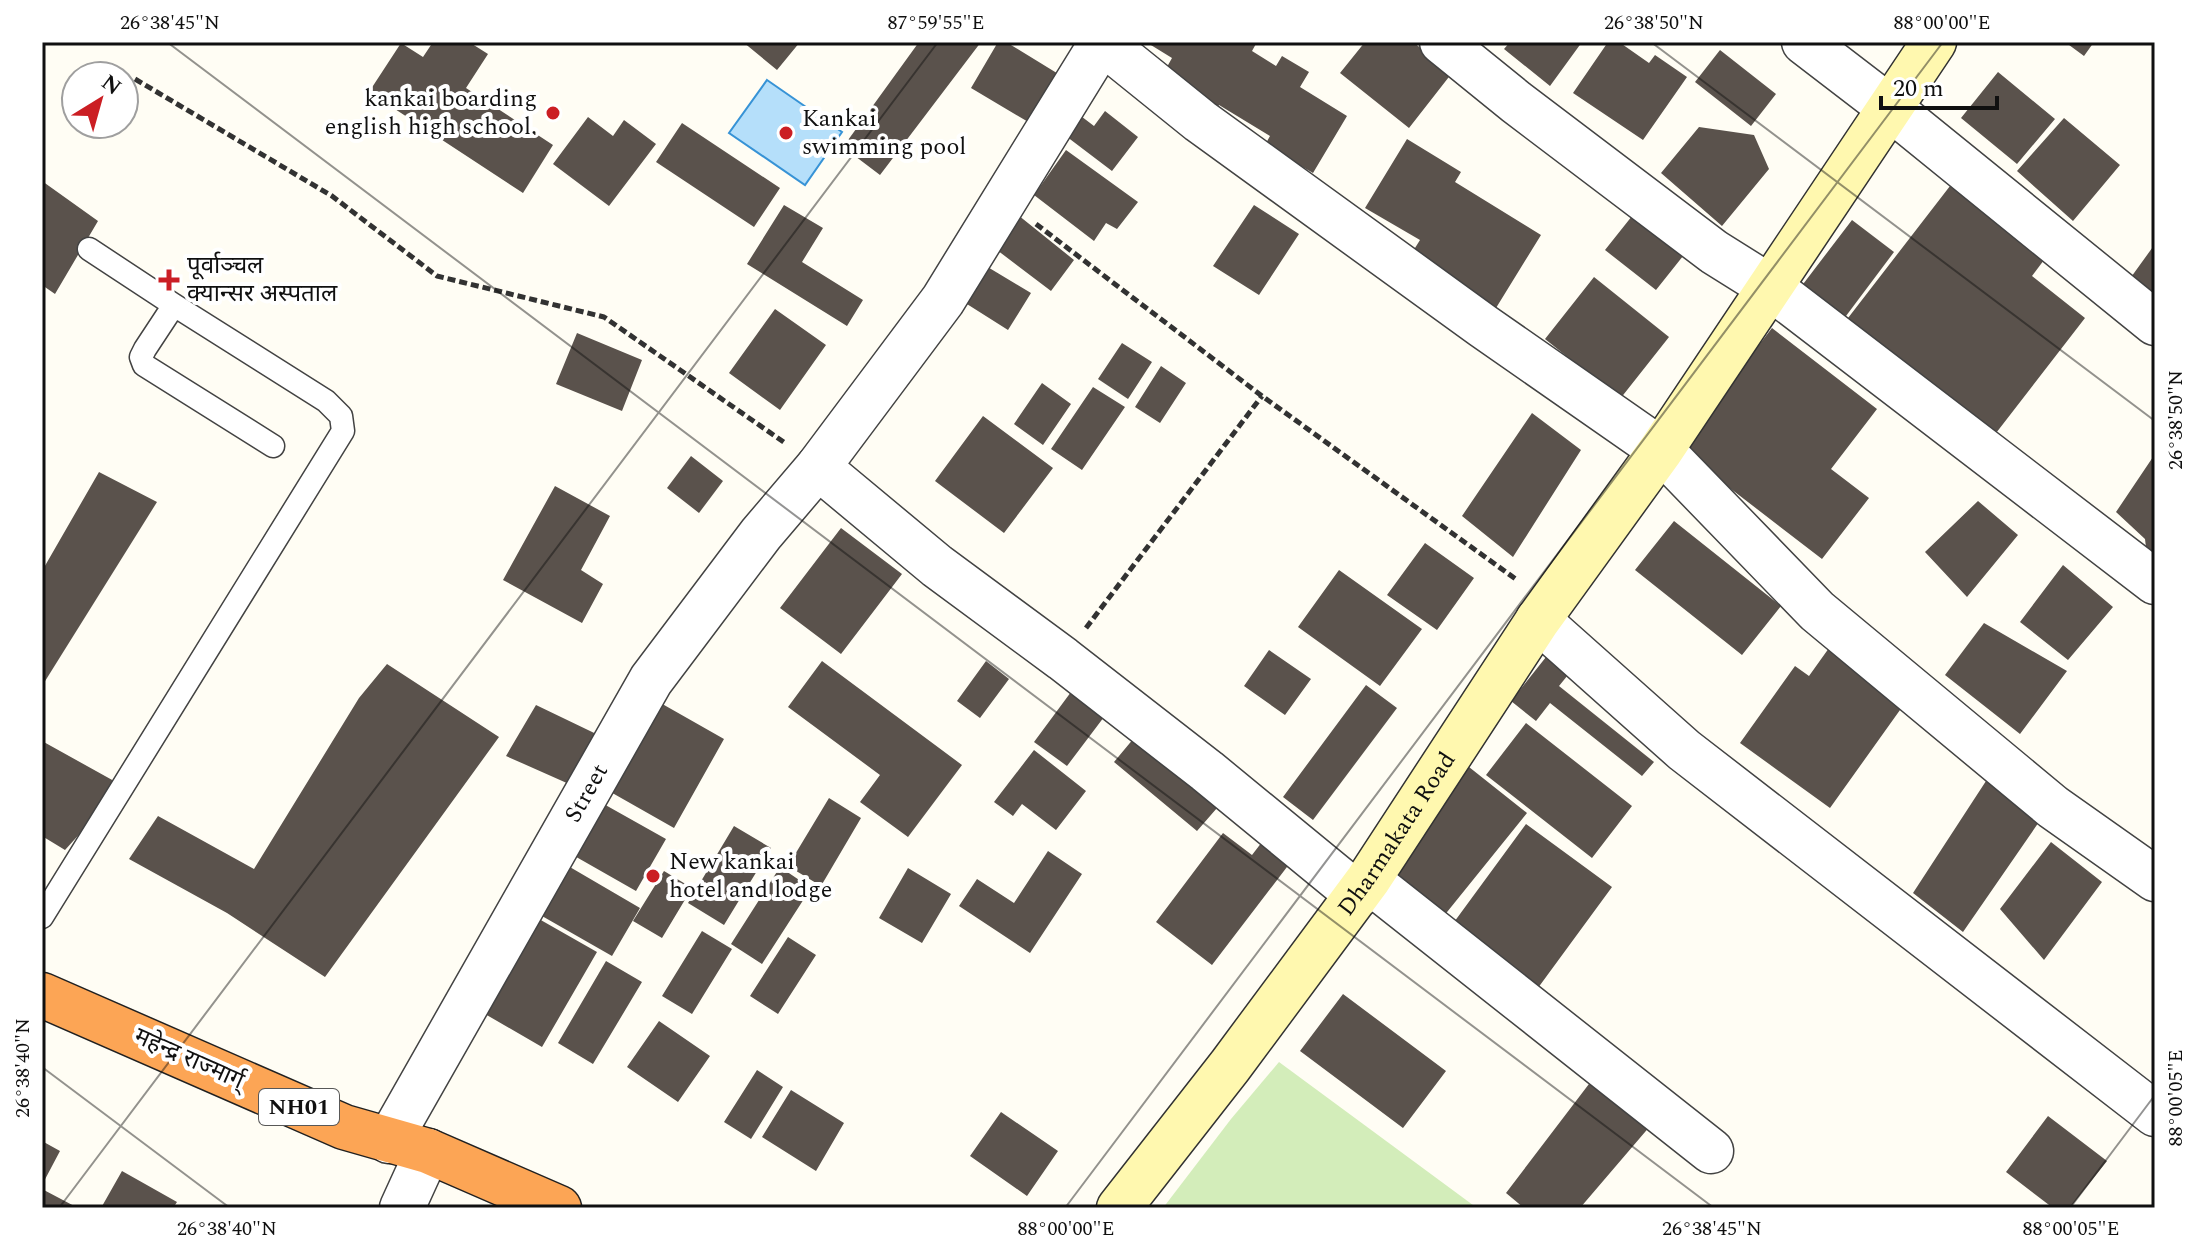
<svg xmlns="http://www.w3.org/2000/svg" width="2197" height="1250" viewBox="0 0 2197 1250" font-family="Spectral,'Noto Sans Devanagari',serif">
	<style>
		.green { fill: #d3edba }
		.water { fill: #b5dffa; stroke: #3793d6; stroke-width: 2 }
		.building { fill: #5a524c }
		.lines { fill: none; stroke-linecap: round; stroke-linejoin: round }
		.lane-casing { stroke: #434343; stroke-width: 25 }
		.street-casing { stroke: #434343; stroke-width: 47 }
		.secondary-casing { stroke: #323232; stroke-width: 47 }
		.highway-casing { stroke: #212121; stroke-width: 47 }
		.path { stroke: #323232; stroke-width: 5; stroke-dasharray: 8 4; stroke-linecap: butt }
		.lane { stroke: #fff; stroke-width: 22 }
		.street { stroke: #fff; stroke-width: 44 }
		.secondary { stroke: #fff8af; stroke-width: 44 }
		.highway { stroke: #fca555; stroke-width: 44 }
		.ticks { fill: none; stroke: #101010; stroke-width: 2; stroke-opacity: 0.45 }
		.poi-dot { fill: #cb1e23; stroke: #fff; stroke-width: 3 }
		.labels { text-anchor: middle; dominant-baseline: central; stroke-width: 8; stroke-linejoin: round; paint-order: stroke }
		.shield { fill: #fff; stroke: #585858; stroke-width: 2 }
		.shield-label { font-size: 22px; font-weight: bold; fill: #101010 }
		.poi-label { font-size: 24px; fill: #101010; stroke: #fff; text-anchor: start }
		.street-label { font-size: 24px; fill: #101010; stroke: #fff }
		.neatline { fill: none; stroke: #101010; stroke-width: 3 }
		.ticks-label { font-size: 20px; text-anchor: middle; fill: #101010 }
	</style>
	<rect width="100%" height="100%" fill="#fffdf4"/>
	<path class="green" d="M1279,1062L1477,1208H1163L1231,1119Z"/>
	<path class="water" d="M767,80L842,132L805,185L729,133Z"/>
	<path class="building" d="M433,42H469L488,54L466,88L553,145L523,193L369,92L401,43L423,57Z
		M743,42H800L777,70Z
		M919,42H981L880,175L843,147Z
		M998,42H1006L1060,75L1030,123L971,88Z
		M1146,42H1257L1252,51L1276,66L1282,56L1309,72L1300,87L1347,116L1313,173L1265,145L1270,136L1219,105L1212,117L1158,83L1172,58Z
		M1365,42H1413L1452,73L1409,128L1340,73Z
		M1510,42H1582L1550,86L1504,49Z
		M1608,42H1619L1649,63L1655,55L1687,77L1643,140L1573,93Z
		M2065,42H2094L2084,56Z
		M1720,50L1776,94L1751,126L1695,82Z
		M1998,72L2055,119L2017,164L1961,118Z
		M1069,107L1094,126L1105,111L1138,137L1112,171L1054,127Z
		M588,117L613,136L624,120L656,144L609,206L553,164Z
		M2064,118L2120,165L2073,221L2017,171Z
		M682,123L780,188L754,227L656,162Z
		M1699,127L1754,135L1769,169L1722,226L1661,173Z
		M1407,139L1461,172L1455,182L1541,235L1496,308L1410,256L1420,240L1365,208Z
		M1066,150L1138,202L1117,229L1106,223L1094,241L1034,195Z
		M42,181L98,221L55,294L42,285Z
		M1950,186L2044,260L2032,276L2085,318L1986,446L1838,331Z
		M784,205L823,228L802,262L863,300L847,326L747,264Z
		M1254,205L1299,234L1259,295L1213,266Z
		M1640,206L1691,246L1656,290L1605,250Z
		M1018,215L1074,260L1051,291L993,247Z
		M1852,220L1894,252L1837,328L1794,296Z
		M2155,244V299L2129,280Z
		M981,263L1031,293L1008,330L959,299Z
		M1594,277L1669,337L1620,399L1545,339Z
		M775,309L826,345L780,410L729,373Z
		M1772,328L1877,409L1831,469L1869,498L1822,559L1679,449Z
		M577,333L642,360L622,411L556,384Z
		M1122,343L1152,362L1128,399L1098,379Z
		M1161,366L1186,383L1160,423L1135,407Z
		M1042,383L1071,404L1043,445L1014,424Z
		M1093,387L1125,407L1082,470L1051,449Z
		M1532,413L1581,450L1513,557L1462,516Z
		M983,416L1053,468L1004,533L935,481Z
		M2155,454V563L2147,556L2145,539L2116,512Z
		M691,456L723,481L699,513L667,488Z
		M99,472L157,502L42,686V571Z
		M555,486L610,516L581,570L603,584L582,623L503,580Z
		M1978,501L2018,535L1967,597L1925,552Z
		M1674,521L1781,606L1742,655L1635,570Z
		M841,528L902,574L841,654L780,608Z
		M1425,543L1474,578L1437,630L1387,595Z
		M2063,565L2113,607L2068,660L2020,622Z
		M1339,570L1422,629L1380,686L1298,627Z
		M1984,623L2067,671L2020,734L1945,675Z
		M1829,648L1905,703L1830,808L1740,743L1795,666L1809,676Z
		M1269,650L1311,679L1285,715L1244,686Z
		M1550,652L1572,670L1559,686L1654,762L1642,776L1550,703L1536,721L1511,701Z
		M822,661L962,765L908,837L860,802L880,775L788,707Z
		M986,661L1009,679L980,718L957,701Z
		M387,664L499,737L325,977L227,913L129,859L158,816L254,869L359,698Z
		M1366,685L1397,708L1313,820L1283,797Z
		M1071,692L1104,717L1067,766L1034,742Z
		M650,697L724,739L674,828L600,786Z
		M536,705L615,743L587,792L506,756Z
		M1526,723L1632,806L1592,858L1486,775Z
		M1134,738L1217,808L1197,831L1114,762Z
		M42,741L123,786L65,850L42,836Z
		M1034,750L1086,791L1056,830L1022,804L1013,816L994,802Z
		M1469,767L1527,813L1439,922L1381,875Z
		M1986,781L2041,819L1963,932L1913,893Z
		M593,798L666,839L636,891L564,850Z
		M829,798L861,818L821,886L788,866Z
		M1526,824L1612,887L1535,992L1449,929Z
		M734,826L771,848L724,925L688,903Z
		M1223,833L1252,855L1262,842L1290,863L1212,965L1156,922Z
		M2051,842L2102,882L2044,960L2000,909Z
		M1048,851L1082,874L1030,953L959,906L977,879L1014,903Z
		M563,863L640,908L612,956L535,912Z
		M780,867L811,888L762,964L731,944Z
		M908,868L951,894L922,943L879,918Z
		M664,871L692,888L662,938L633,921Z
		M539,919L597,952L542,1047L485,1014Z
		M702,931L732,949L692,1014L662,996Z
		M788,937L816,955L778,1014L750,996Z
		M606,961L642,982L593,1064L558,1043Z
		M1343,994L1446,1071L1403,1128L1300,1051Z
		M659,1021L710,1056L678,1102L627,1067Z
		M757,1070L783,1087L751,1139L724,1122Z
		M1592,1080L1651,1125L1580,1208H1524L1506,1193Z
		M791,1090L844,1123L816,1171L762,1137Z
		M1001,1112L1058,1151L1027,1196L970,1156Z
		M2048,1116L2107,1161L2070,1208H2053L2006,1172Z
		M42,1141L60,1151L42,1185Z
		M122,1171L177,1202L173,1208H101Z
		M42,1189L78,1208H42Z"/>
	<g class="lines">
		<g class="lane-casing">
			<path id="lane" d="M174,305L145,349L141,357L144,365L273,446
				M42,917L343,431L341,416L326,401L174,305L89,249"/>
		</g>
		<g class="street-casing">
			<g id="street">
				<path d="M1102,42L1200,121L1483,326L1661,450L1817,611L2053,807L2155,879"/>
				<path d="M1442,42L1516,102L1714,252L1770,287L2155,582"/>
				<path d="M1804,42L1890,108L2155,323"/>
				<path d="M818,467L937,566L1063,659L1207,771L1358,895"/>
				<path d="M1538,620L1684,750L2155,1114"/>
				<path d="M1368,880L1711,1151"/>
				<path id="s1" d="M389,1141L651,680L761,534L818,467L943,300L1102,42"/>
				<path d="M402,1208L428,1151"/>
			</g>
		</g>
		<g class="secondary-casing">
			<g id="secondary">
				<path id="s2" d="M1119,1208L1230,1066L1368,880L1538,620L1661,450L1934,42"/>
			</g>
		</g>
		<g class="highway-casing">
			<path id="highway" d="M42,995L344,1127L428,1151L559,1208"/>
		</g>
		<path class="path" d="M135,79L332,196L437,276L604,317L785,443
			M1036,224L1262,396L1517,580
			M1086,628L1262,396"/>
		<use href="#lane" class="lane"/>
		<use href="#street" class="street"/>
		<use href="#secondary" class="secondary"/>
		<use href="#highway" class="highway"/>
	</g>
	<path class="ticks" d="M167,42L1714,1208M1651,42L2155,421M42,1067L230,1208M59,1208L938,42M1065,1208L1943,42M2070,1208L2155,1095"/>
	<g class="poi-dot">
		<circle cx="553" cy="113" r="8"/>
		<circle cx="786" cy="133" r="8"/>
		<path d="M165 268h8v8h8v8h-8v8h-8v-8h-8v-8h8z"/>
		<circle cx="653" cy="876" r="8"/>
	</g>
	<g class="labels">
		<rect class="shield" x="259" y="1089" width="80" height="36" rx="6"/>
		<g class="shield-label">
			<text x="299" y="1107">NH01</text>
		</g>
		<g class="poi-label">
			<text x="537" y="99" text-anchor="end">kankai boarding<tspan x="537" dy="28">english high school.</tspan></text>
			<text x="802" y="119">Kankai<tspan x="802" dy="28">swimming pool</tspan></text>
			<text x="187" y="266">पूर्वाञ्चल<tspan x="187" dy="28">क्यान्सर अस्पताल</tspan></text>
			<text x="669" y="862">New kankai<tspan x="669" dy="28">hotel and lodge</tspan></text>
		</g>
		<g class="street-label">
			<text stroke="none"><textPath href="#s1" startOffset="400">Street</textPath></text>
			<text stroke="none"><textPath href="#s2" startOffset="466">Dharmakata Road</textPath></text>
			<text transform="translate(189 1059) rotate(24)">महेन्द्र राज्मार्ग्</text>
		</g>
	</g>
	<rect width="2197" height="1250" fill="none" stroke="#ffffff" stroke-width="88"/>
	<g transform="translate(100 100) rotate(37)"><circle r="38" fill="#ffffff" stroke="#9f9f9f" stroke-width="2"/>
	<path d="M0-6L14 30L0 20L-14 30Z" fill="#cb1e23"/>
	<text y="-12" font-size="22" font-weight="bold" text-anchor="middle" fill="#101010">N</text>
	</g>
	<path d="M1881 96v12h116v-12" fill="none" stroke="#101010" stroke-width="4"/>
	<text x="1893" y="96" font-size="24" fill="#101010" stroke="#ffffff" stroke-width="6" paint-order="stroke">20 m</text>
	<rect x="44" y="44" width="2109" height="1162" class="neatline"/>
	<g class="ticks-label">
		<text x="170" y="29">26°38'45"N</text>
		<text x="936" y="29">87°59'55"E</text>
		<text x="1654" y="29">26°38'50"N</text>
		<text x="1942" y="29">88°00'00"E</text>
		<text transform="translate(2175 420) rotate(-90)" y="7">26°38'50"N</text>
		<text transform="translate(22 1068) rotate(-90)" y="7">26°38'40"N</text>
		<text transform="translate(2175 1098) rotate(-90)" y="7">88°00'05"E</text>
		<text x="227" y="1235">26°38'40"N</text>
		<text x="1066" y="1235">88°00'00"E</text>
		<text x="1712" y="1235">26°38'45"N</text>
		<text x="2071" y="1235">88°00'05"E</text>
	</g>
</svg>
